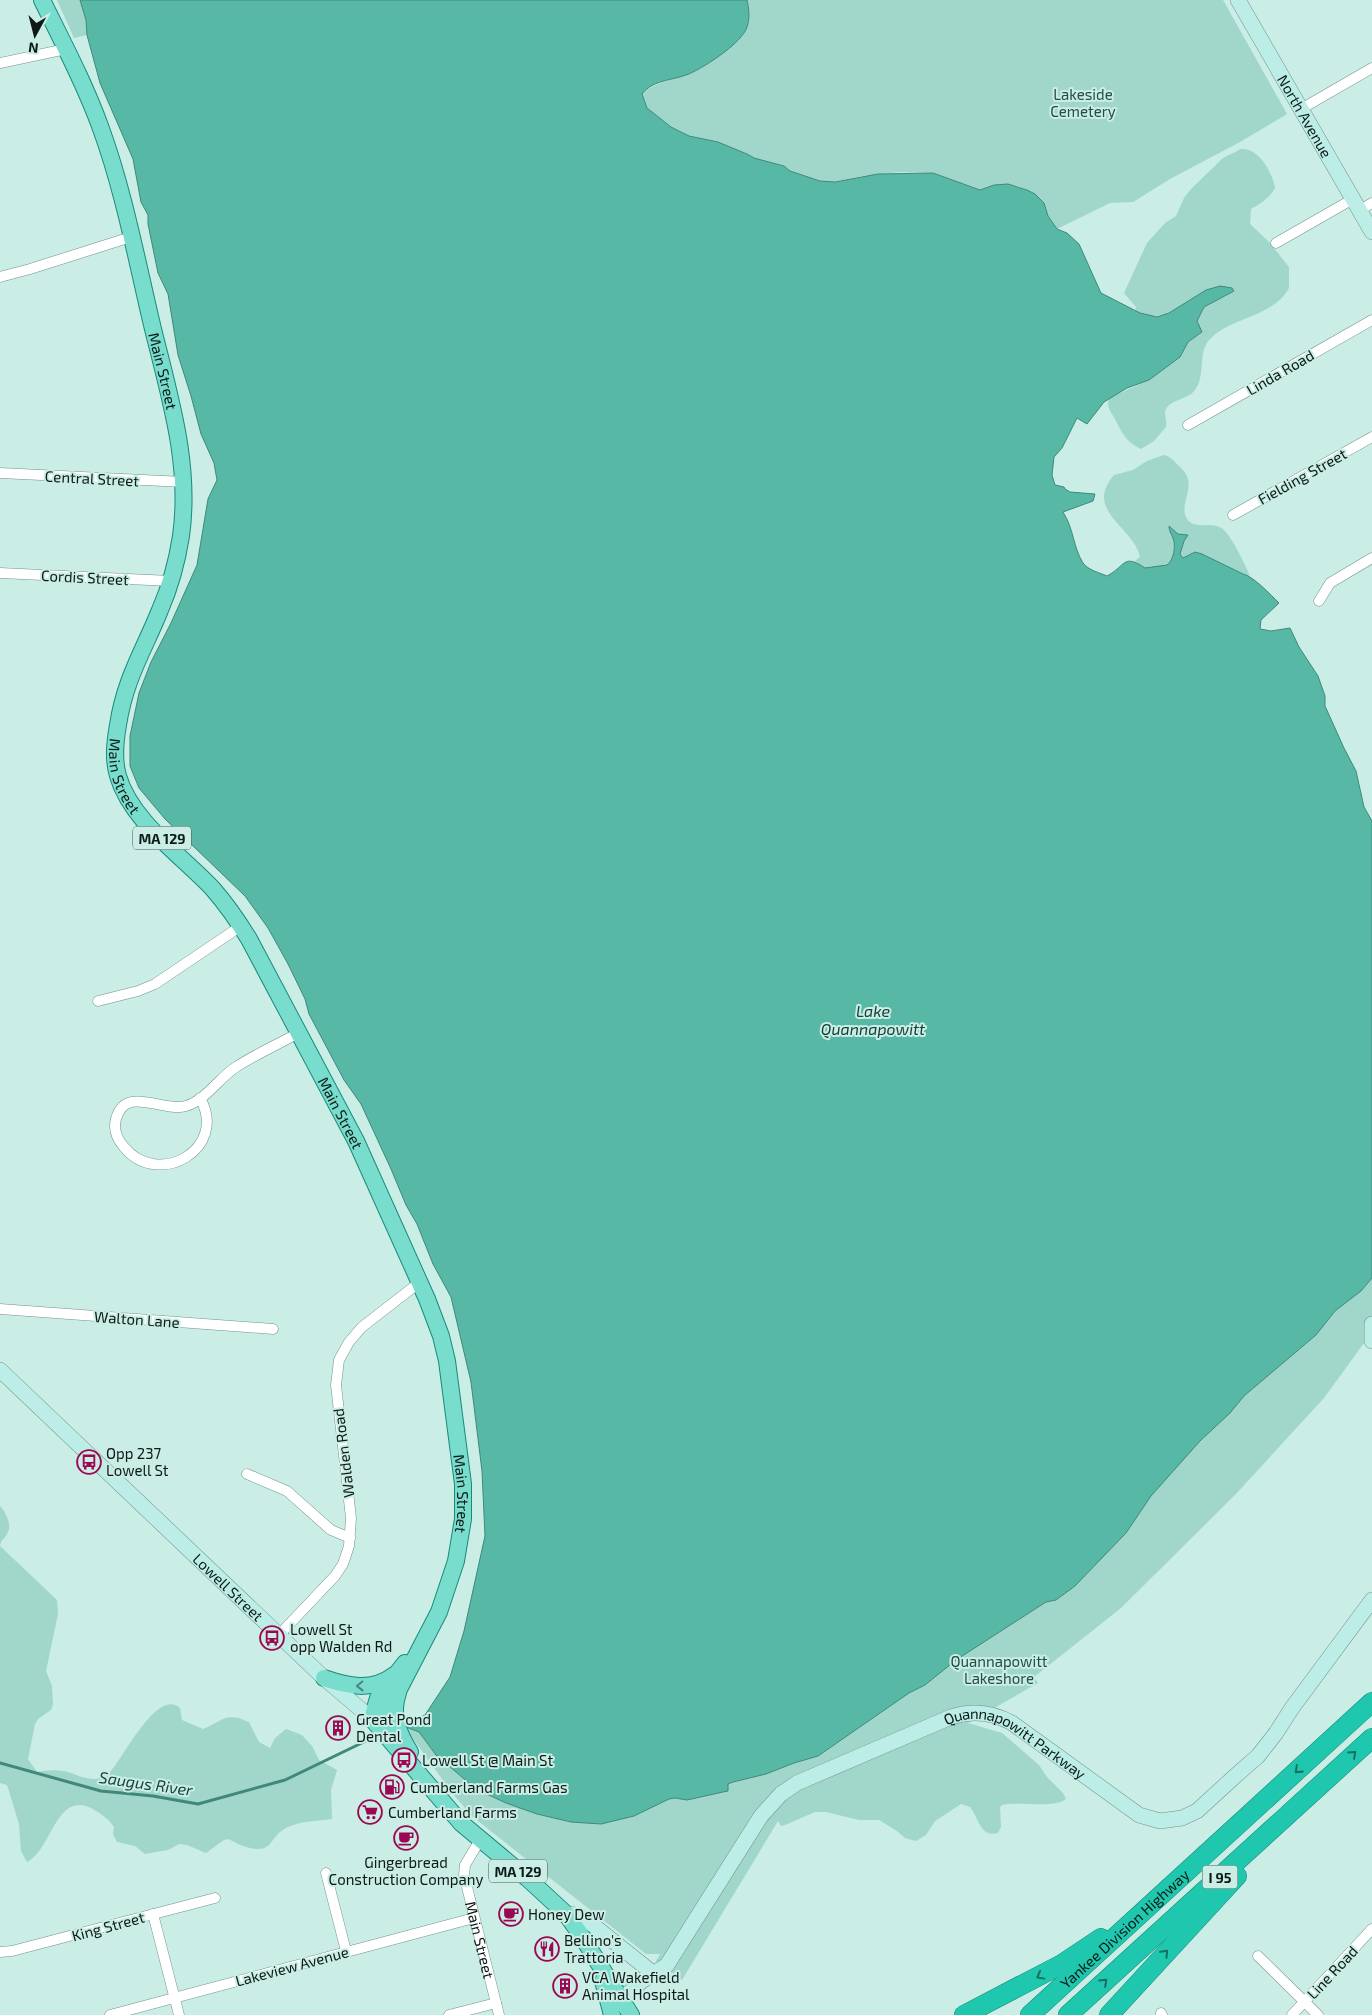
<svg xmlns="http://www.w3.org/2000/svg" width="1372" height="2015" viewBox="0 0 1372 2015" font-family="'Exo 2',sans-serif">
	<style>
		.green { fill: #a0d7ca }
		.water { fill: #56b8a5; stroke: #40897a }
		.lines { fill: none; stroke-linecap: round; stroke-linejoin: round }
		.stream { stroke: #40897a; stroke-width: 3 }
		.street-casing { stroke: #72938b; stroke-width: 11 }
		.secondary-casing { stroke: #72938b; stroke-width: 16 }
		.primary-casing { stroke: #198a79; stroke-width: 18 }
		.highway-casing { stroke: #198a79; stroke-width: 20 }
		.street { stroke: #fff; stroke-width: 10 }
		.secondary { stroke: #bceee7; stroke-width: 15 }
		.primary { stroke: #79ddce; stroke-width: 16 }
		.highway { stroke: #1fc7ae; stroke-width: 19 }
		.oneway { stroke: #48857c }
		.oneway2 { stroke: #167062 }
		.labels { text-anchor: middle; dominant-baseline: central; stroke-width: 4; stroke-linejoin: round; paint-order: stroke }
		.shield { fill: #caede5; stroke: #465955; stroke-width: 1 }
		.shield-label { font-size: 14px; font-weight: bold; fill: #0d1a17 }
		.park-label { font-size: 15px; fill: #224e45; stroke: #caede5 }
		.street-label { font-size: 15px; fill: #0d1a17; stroke: #caede5 }
		.poi-label { font-size: 15px; fill: #0d1a17; stroke: #caede5; text-anchor: start }
		.water-label { font-size: 16px; font-style: italic; fill: #16423a; stroke: #caede5 }
	</style>
	<rect width="100%" height="100%" fill="#caede5"/>
	<path class="green" d="M57,0H80L86,19L87,35L74,38Z
		M747,0H1223L1287,114L1240,142L1170,179L1133,202L1110,203L1057,229L1048,216L1040,199L1034,194L1018,186L1000,184L980,190L933,173L900,172L863,176L828,183L820,181L790,171L784,166L754,158L747,154L718,142L689,136L671,127L647,108L642,94L645,90L672,78L690,74L734,44L749,8Z
		M1241,149C1259,147 1273,174 1275,188C1270,198 1260,204 1251,209L1250,224L1269,242L1289,267V288C1274,316 1234,317 1212,337C1196,351 1207,373 1195,390C1188,400 1168,399 1165,412C1165,417 1167,422 1166,427L1154,441L1141,449C1125,441 1123,434 1115,419C1111,412 1106,407 1109,398L1149,380L1180,357L1188,342L1200,334L1197,321L1204,307L1234,291L1232,288C1194,278 1175,333 1135,311L1136,307L1124,293L1147,243L1165,223L1176,216L1184,198L1191,189L1223,158Z
		M1164,455C1171,457 1174,461 1179,466C1201,485 1177,502 1187,519C1194,530 1213,521 1223,529C1232,537 1245,564 1250,576L1243,574L1202,554H1190L1183,558L1180,554L1184,541L1188,535L1179,534L1169,526V529C1174,538 1179,560 1166,566C1160,568 1152,567 1145,568L1135,561L1140,557C1134,527 1083,511 1114,475L1133,470L1147,461Z
		M1372,1278V1332L1324,1398L1235,1495L1121,1608L1034,1677L1038,1683L968,1723L1002,1733L1039,1765L1047,1777L1063,1793L1066,1799C1053,1809 1020,1801 1002,1805L1000,1807L1001,1827L998,1833C980,1838 979,1818 970,1807L961,1804L935,1821L926,1835L916,1841L905,1838L897,1831L879,1820H859L826,1812H815L785,1825L781,1826L778,1821L682,1980L656,1961L660,1954H646L473,1817L452,1793L406,1729V1727L419,1732L436,1755L476,1789L506,1803L537,1814L571,1822L601,1824L634,1816L669,1799L675,1798L687,1800L723,1792L728,1791V1784L733,1782L766,1774L794,1763L818,1756L909,1693L925,1685L956,1660L1046,1602L1056,1600L1075,1586L1126,1533L1151,1496L1200,1441L1244,1396L1316,1335L1335,1311L1361,1291Z
		M0,1506C5,1511 12,1524 8,1532C6,1538 1,1539 0,1546L57,1600L58,1614L46,1671L52,1686L53,1704L51,1710L38,1719L35,1724L28,1759L37,1772C47,1770 61,1769 71,1773C85,1778 97,1784 110,1772C123,1759 157,1687 180,1708L182,1720L203,1729C223,1721 225,1711 249,1722L259,1742L270,1748L275,1738L286,1729L302,1735L312,1746L319,1760L337,1770L331,1790L332,1819C317,1821 299,1821 286,1828C278,1832 274,1839 269,1845C259,1855 238,1844 228,1839L224,1840L206,1853L187,1845L179,1844L168,1850L145,1854L135,1846L117,1842L113,1834L114,1827C109,1819 101,1814 93,1809C56,1789 52,1850 27,1862L21,1851L19,1824L8,1788L7,1785L0,1783Z"/>
	<path class="water" d="M80,0H747C749,9 750,18 747,27C742,43 706,66 691,73C677,80 653,79 642,94L647,108L671,127L689,136L718,142L747,154L754,158L784,166L790,171L820,181L835,182L878,174L933,173L980,190L994,185L1008,184L1027,190L1035,194L1044,203L1048,216L1057,229L1067,233L1079,244L1101,293L1140,313L1157,317L1169,313L1206,290L1220,286L1232,288L1234,291L1204,307L1197,321L1202,332L1188,342L1180,357L1149,380L1127,388L1104,402L1087,424L1077,418L1062,448L1054,457L1052,475L1055,485L1064,487L1065,489L1070,492L1095,494L1093,501L1063,512C1074,529 1073,547 1083,563C1088,570 1100,573 1107,576C1126,566 1123,553 1145,568L1167,565C1174,560 1176,546 1173,538C1171,533 1169,531 1169,526L1178,534L1188,535L1184,541L1180,554L1183,558L1195,552L1202,554L1243,574C1253,576 1271,595 1279,603L1261,620L1260,629L1271,631L1290,628L1299,647L1318,676L1325,696V706L1344,748L1356,771L1364,807L1372,821V1278L1361,1291L1335,1311L1316,1335L1244,1396L1230,1413L1200,1441L1151,1496L1126,1533L1075,1586L1056,1600L1046,1602L956,1660L925,1685L909,1693L818,1756L794,1763L766,1774L733,1782L728,1784V1791L723,1792L687,1800L675,1798L669,1799L634,1816L601,1824L571,1822L537,1814L506,1803L476,1789L436,1755L419,1732L406,1727L408,1723L425,1715L450,1677L464,1631L485,1536L482,1471L471,1382L451,1297L433,1264L417,1224L406,1205L391,1169L361,1104L344,1080L309,1014L305,999L288,964L268,928L245,896L165,819L139,788L130,766V736L139,693L151,662L171,623L197,565L208,499L217,480L214,463L201,434L191,396L178,355L168,294L158,273L148,224V215L141,202L133,159L100,83L87,35L86,20Z"/>
	<g class="lines">
		<path class="stream" d="M0,1763L101,1791L153,1796L198,1804L285,1780L370,1739"/>
		<g class="street-casing">
			<g id="street">
				<path d="M0,63L66,49"/>
				<path d="M1301,109L1372,68"/>
				<path d="M1360,210L1372,203"/>
				<path d="M1276,243L1353,199"/>
				<path d="M0,277L30,269L131,237"/>
				<path d="M1188,425L1372,320"/>
				<path d="M0,473L184,482"/>
				<path d="M1233,515L1372,437"/>
				<path d="M0,573L171,581"/>
				<path d="M1319,601L1330,583L1372,558"/>
				<path d="M98,1001L138,991L155,984L241,926"/>
				<path d="M200,1098C229,1149 158,1189 124,1147C117,1139 113,1130 116,1119C125,1084 163,1113 186,1106C206,1100 219,1078 236,1067C256,1054 279,1044 300,1032"/>
				<path d="M0,1309L273,1329"/>
				<path d="M247,1474L287,1491L331,1530L350,1538"/>
				<path d="M279,1635L335,1576L343,1564L349,1546L351,1518L336,1385L339,1360L349,1342L362,1327L420,1282"/>
				<path id="s1" d="M480,1840L465,1865L464,1875L499,2015"/>
				<path d="M326,1873L346,1951"/>
				<path d="M153,1914L179,2015"/>
				<path d="M0,1952L12,1951L215,1898"/>
				<path d="M1258,1956L1318,2015"/>
				<path d="M1161,2013L1162,2015"/>
				<path d="M110,2015L474,1918"/>
				<path d="M449,2015L496,2003"/>
				<path d="M1292,2015L1372,1929"/>
			</g>
		</g>
		<g class="secondary-casing">
			<g id="secondary">
				<path id="s2" d="M1238,0L1372,232"/>
				<path d="M1372,1324V1341"/>
				<path id="s3" d="M0,1370L324,1678L372,1719"/>
				<path d="M566,1914L576,1915L588,1921L654,1974"/>
				<path id="s4" d="M622,1999L642,1981L667,1965L761,1816L781,1794L797,1783L951,1717C972,1710 992,1712 1012,1723L1139,1815L1160,1821L1182,1818L1197,1811L1233,1778L1258,1756L1276,1733L1292,1708L1372,1600"/>
			</g>
		</g>
		<g class="primary-casing">
			<g id="primary">
				<path id="s5" d="M42,0C62,41 84,82 100,126C124,191 137,262 153,329C170,398 191,465 181,536C177,562 170,587 160,610C143,652 125,679 118,725C115,742 113,759 118,776C131,821 182,856 213,889C226,904 238,921 249,939L356,1141L427,1299L441,1336L447,1361L463,1484V1519L456,1561L439,1612L398,1691L390,1703L372,1719"/>
				<path d="M324,1678C347,1686 372,1692 394,1675"/>
				<path d="M398,1693C390,1715 399,1734 410,1752"/>
				<path d="M372,1719L461,1823L527,1878L566,1914L581,1935L631,2015"/>
				<path d="M372,1719L378,1698L405,1663"/>
				<path d="M603,1981L612,2015"/>
			</g>
		</g>
		<g class="highway-casing">
			<g id="highway">
				<path d="M964,2015L1062,1964L1101,1938"/>
				<path id="s6" d="M1030,2015L1372,1702"/>
				<path d="M1068,2015L1372,1738"/>
				<path d="M1109,2015L1237,1876"/>
			</g>
		</g>
		<use href="#street" class="street"/>
		<use href="#secondary" class="secondary"/>
		<use href="#primary" class="primary"/>
		<use href="#highway" class="highway"/>
	</g>
	<defs><path id="oneway-chevron" d="M-2-3.5L2.5 0L-2 3.5" fill="none" stroke-width="1.6" stroke-linecap="round" stroke-linejoin="round" transform="scale(1.25)"/></defs>
	<use class="oneway" href="#oneway-chevron" transform="translate(360 1686) rotate(179)"/>
	<g class="oneway2">
		<use href="#oneway-chevron" transform="translate(1353 1754) rotate(-42)"/>
		<use href="#oneway-chevron" transform="translate(1298 1770) rotate(137)"/>
		<use href="#oneway-chevron" transform="translate(1165 1953) rotate(-47)"/>
		<use href="#oneway-chevron" transform="translate(1040 1976) rotate(151)"/>
		<use href="#oneway-chevron" transform="translate(1104 1982) rotate(-43)"/>
	</g>
	<defs>
		<g id="bus-ring" transform="scale(1.25)"><circle r="9.5" fill="#caede5" stroke="#9c0753" stroke-width="1.5"/><path d="M-5-6H5V4H4V6H2V4H-2V6H-4V4H-5ZM-3.5-4V0h7V-4ZM-3.5 1.2v1.5H-2V1.2ZM2 1.2v1.5H3.5V1.2Z" fill="#9c0753"/></g>
		<g id="building-ring" transform="scale(1.25)"><circle r="9.5" fill="#caede5" stroke="#9c0753" stroke-width="1.5"/><path d="M-4-6H4V6H1V3H-1V6H-4ZM-2.5-4.3h1.7v1.8h-1.7ZM.8-4.3h1.7v1.8H.8ZM-2.5-1h1.7V.8h-1.7ZM.8-1h1.7V.8H.8Z" fill="#9c0753"/></g>
		<g id="fuel-ring" transform="scale(1.25)"><circle r="9.5" fill="#caede5" stroke="#9c0753" stroke-width="1.5"/><path d="M-5.5-6h7V0h2V4h1.3V-2.5L3-4.5l.8-.8L6-3V5H2.5V1h-1V6h-7ZM-4.2-4.7v3.2H.2V-4.7Z" fill="#9c0753"/></g>
		<g id="supermarket-ring" transform="scale(1.25)"><circle r="9.5" fill="#caede5" stroke="#9c0753" stroke-width="1.5"/><path d="M-6-5.5h2.5l.6 2H6L4.5 2H-2.5L-4.4-4H-6ZM-1.5 3.2a1.3 1.3 0 1 0 .1 0ZM3 3.2a1.3 1.3 0 1 0 .1 0Z" fill="#9c0753"/></g>
		<g id="cafe-ring" transform="scale(1.25)"><circle r="9.5" fill="#caede5" stroke="#9c0753" stroke-width="1.5"/><path d="M-5.5-4.5H6V0H3Q3 3.5 0 3.5H-2.5Q-5.5 3.5-5.5 0ZM3-3.2v2h1.7v-2ZM-6 4.5H4V6H-6Z" fill="#9c0753"/></g>
		<g id="restaurant-ring" transform="scale(1.25)"><circle r="9.5" fill="#caede5" stroke="#9c0753" stroke-width="1.5"/><path d="M-5-6h1v4h1v-4h1v4h1v-4h1v5L-1.5 .5V6h-2V.5L-5-1ZM5-6V6H3V1.5H1.5Q1.5-4 5-6Z" fill="#9c0753"/></g>
	</defs>
	<g fill-rule="evenodd">
		<use href="#bus-ring" x="89" y="1462"/>
		<use href="#bus-ring" x="272" y="1638"/>
		<use href="#building-ring" x="338" y="1728"/>
		<use href="#bus-ring" x="404" y="1760"/>
		<use href="#fuel-ring" x="392" y="1787"/>
		<use href="#supermarket-ring" x="370" y="1812"/>
		<use href="#cafe-ring" x="406" y="1838"/>
		<use href="#cafe-ring" x="511" y="1914"/>
		<use href="#restaurant-ring" x="547" y="1949"/>
		<use href="#building-ring" x="565" y="1986"/>
	</g>
	<g class="labels">
		<g class="shield">
			<rect x="133" y="826.5" width="58" height="23" rx="4"/>
			<rect x="489" y="1859.5" width="58" height="23" rx="4"/>
			<rect x="1202.5" y="1865.5" width="35" height="23" rx="4"/>
		</g>
		<g class="shield-label">
			<text x="162" y="838">MA 129</text>
			<text x="518" y="1871">MA 129</text>
			<text x="1220" y="1877">I 95</text>
		</g>
		<g class="park-label">
			<text x="1083" y="94">Lakeside<tspan x="1083" dy="17">Cemetery</tspan></text>
			<text x="999" y="1661">Quannapowitt<tspan x="999" dy="17">Lakeshore</tspan></text>
		</g>
		<g class="street-label">
			<text stroke="none"><textPath href="#s2" startOffset="134">North Avenue</textPath></text>
			<text stroke="none"><textPath href="#s5" startOffset="392">Main Street</textPath></text>
			<text transform="translate(1280 372) rotate(-30)">Linda Road</text>
			<text transform="translate(1302 476) rotate(-29)">Fielding Street</text>
			<text transform="translate(92 478) rotate(3)">Central Street</text>
			<text transform="translate(85 577) rotate(3)">Cordis Street</text>
			<text stroke="none"><textPath href="#s5" startOffset="812">Main Street</textPath></text>
			<text stroke="none"><textPath href="#s5" startOffset="1218">Main Street</textPath></text>
			<text transform="translate(137 1319) rotate(4)">Walton Lane</text>
			<text transform="translate(343 1453) rotate(-97)">Walden Road</text>
			<text stroke="none"><textPath href="#s5" startOffset="1622">Main Street</textPath></text>
			<text stroke="none"><textPath href="#s3" startOffset="315">Lowell Street</textPath></text>
			<text stroke="none"><textPath href="#s4" startOffset="522">Quannapowitt Parkway</textPath></text>
			<text transform="translate(108 1926) rotate(-15)">King Street</text>
			<text stroke="none"><textPath href="#s6" startOffset="128">Yankee Division Highway</textPath></text>
			<text stroke="none"><textPath href="#s1" startOffset="106">Main Street</textPath></text>
			<text transform="translate(292 1966) rotate(-15)">Lakeview Avenue</text>
			<text transform="translate(1332 1972) rotate(-47)">Line Road</text>
		</g>
		<g class="poi-label">
			<text x="106" y="1453">Opp 237<tspan x="106" dy="17">Lowell St</tspan></text>
			<text x="290" y="1629">Lowell St<tspan x="290" dy="17">opp Walden Rd</tspan></text>
			<text x="356" y="1719">Great Pond<tspan x="356" dy="17">Dental</tspan></text>
			<text x="422" y="1760">Lowell St @ Main St</text>
			<text x="410" y="1787">Cumberland Farms Gas</text>
			<text x="388" y="1812">Cumberland Farms</text>
			<text x="406" y="1862" text-anchor="middle">Gingerbread<tspan x="406" dy="17">Construction Company</tspan></text>
			<text x="528" y="1914">Honey Dew</text>
			<text x="564" y="1940">Bellino's<tspan x="564" dy="17">Trattoria</tspan></text>
			<text x="582" y="1977">VCA Wakefield<tspan x="582" dy="17">Animal Hospital</tspan></text>
		</g>
		<g class="water-label">
			<text x="873" y="1010">Lake<tspan x="873" dy="18">Quannapowitt</tspan></text>
			<text transform="translate(146 1783) rotate(8)">Saugus River</text>
		</g>
	</g>
	<g transform="translate(35 35) rotate(187)" stroke="#caede5" stroke-width="4" paint-order="stroke">
	<path d="M0-4L9 19L0 12L-9 19Z" fill="#0d1a17"/>
	<text y="-8" font-size="14" font-weight="bold" text-anchor="middle" fill="#0d1a17">N</text>
	</g>
</svg>
